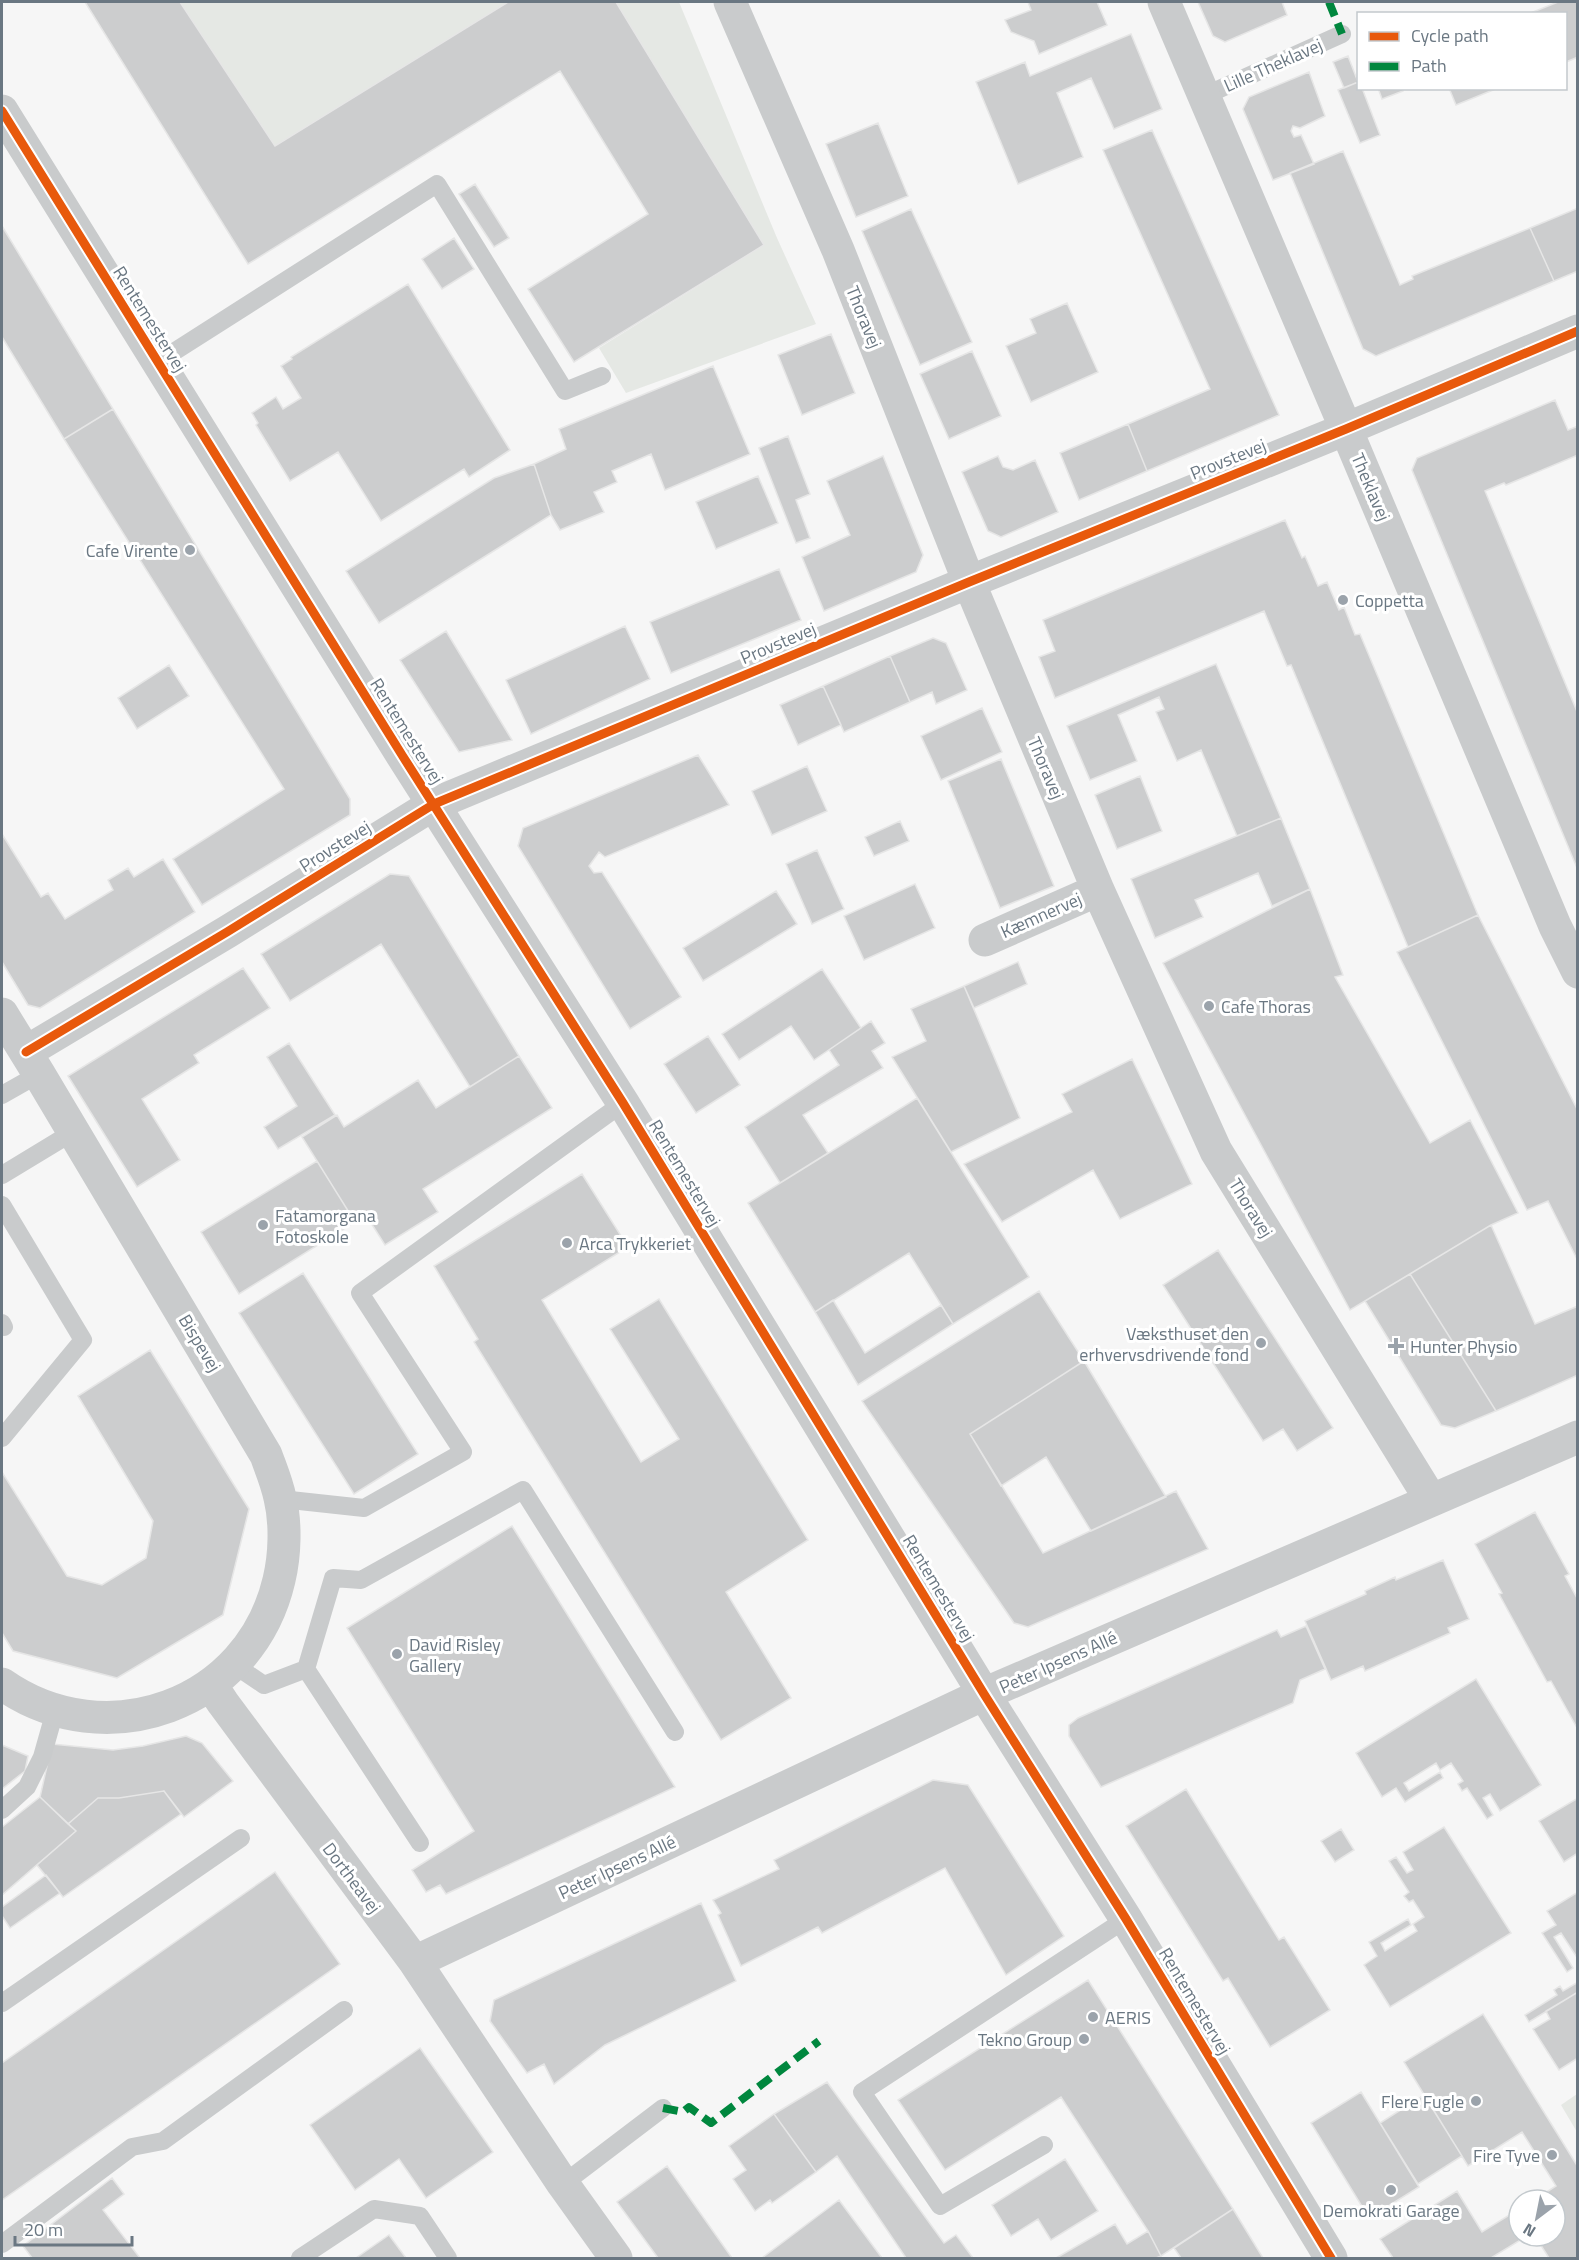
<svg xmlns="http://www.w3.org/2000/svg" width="1579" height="2260" viewBox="0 0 1579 2260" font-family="'Titillium Web',sans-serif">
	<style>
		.green { fill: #e5e8e4 }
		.building { fill: #cccdce; stroke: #e6e6e6; stroke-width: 1.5 }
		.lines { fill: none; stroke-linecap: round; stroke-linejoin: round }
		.lane { stroke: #c9cbcc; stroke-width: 18 }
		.street { stroke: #c9cbcc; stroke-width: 33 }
		.quiet { stroke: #00873e; stroke-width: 8; stroke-dasharray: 15 8; stroke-linecap: butt }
		.cycleway-casing { stroke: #fff; stroke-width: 13 }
		.cycleway { stroke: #e8590c; stroke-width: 9 }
		.poi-dot { fill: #9ba3ab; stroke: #fff; stroke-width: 2 }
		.labels { text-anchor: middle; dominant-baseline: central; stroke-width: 6; stroke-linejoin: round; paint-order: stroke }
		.street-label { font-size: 18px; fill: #6a7782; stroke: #fff }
		.poi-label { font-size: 18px; fill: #6a7782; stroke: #fff; text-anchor: start }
	</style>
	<rect width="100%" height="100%" fill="#f6f6f6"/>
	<path class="green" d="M180,2H508L275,146Z
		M616,2H679L777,238L816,324L626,393L599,348L764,245Z
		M1577,2094V2132L1561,2105Z"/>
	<path class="building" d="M85,2H180L275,146L508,2H616L764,245L574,362L528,289L648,214L560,71L248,264Z
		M1028,2H1097L1107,25L1039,54L1034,41L1011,32L1005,20L1031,10Z
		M1198,2H1282L1287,15L1225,42L1213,36Z
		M1558,2H1578V57L1566,62V14H1528Z
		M1131,34L1162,109L1114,129L1091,78L1057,93L1083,157L1018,184L976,82L1025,62L1030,76Z
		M1348,56L1358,82L1344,88L1333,62Z
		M1309,72L1325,116L1300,128L1293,126L1291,131L1294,137L1301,135L1314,164L1273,180L1243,109L1249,97Z
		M1358,82V88H1362L1380,135L1360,143L1338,90Z
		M1378,88H1403V91L1382,99Z
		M1449,88H1498L1456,105Z
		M878,123L908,196L856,217L826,144Z
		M1152,130L1279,415L1147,471L1128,424L1210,389L1103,150Z
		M1343,151L1400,285L1413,279L1412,276L1530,228L1554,281L1376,356L1363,349L1290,173Z
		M475,184L509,238L494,247L459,194Z
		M1578,208V271L1554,281L1530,228Z
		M911,209L972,342L920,365L862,231Z
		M2,226L113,409L64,439L2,337Z
		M454,238L474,269L442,289L422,259Z
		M408,284L510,450L469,477L464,469L381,521L338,452L290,481L256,425L258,423L252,413L276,397L283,409L301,398L281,366L292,359L291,357Z
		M1067,303L1098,372L1031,402L1006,346L1036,333L1030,319Z
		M831,334L855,393L802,415L778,355Z
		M972,351L1001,416L949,439L920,374Z
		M713,366L750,454L665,490L651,454L612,471L617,482L594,492L604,512L560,530L551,515L534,464L566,449L559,429Z
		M1555,400L1568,430L1578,426V455L1506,485L1504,483L1485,491L1578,714L1577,868L1412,470L1417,458Z
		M113,409L350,799V815L202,905L173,859L284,789L64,439Z
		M1128,424L1147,471L1079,500L1060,453Z
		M788,436L810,494L796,500L810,538L796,543L759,448Z
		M883,456L923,555L916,572L824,611L802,557L850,535L827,481Z
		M998,456L1003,467L1013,470L1035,460L1058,512L1001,537L988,531L962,472Z
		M534,464L551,515L379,623L346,571L494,478Z
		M758,476L778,523L716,549L696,502Z
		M1285,520L1302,558L1305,556L1318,586L1327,582L1339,610L1344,607L1355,635L1360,634L1478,915L1408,947L1291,665L1287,666L1264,611L1055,698L1039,657L1055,651L1043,620Z
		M779,569L801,620L671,673L650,622Z
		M625,626L650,679L531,734L506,680Z
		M446,631L512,740L459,752L400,660Z
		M933,638L946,643L967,690L936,704L932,692L910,702L890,656Z
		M890,656L910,702L844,732L823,686Z
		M1216,664L1281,818L1237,836L1201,750L1177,761L1156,712L1164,709L1159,697L1118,715L1137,761L1090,780L1067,726Z
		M169,665L189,696L137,729L118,698Z
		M823,686L841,725L798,745L780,705Z
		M982,708L1002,752L941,780L921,736Z
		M698,755L729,805L605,857L599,852L589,866L594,873L602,872L681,997L630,1029L518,846L523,828Z
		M1001,759L1054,886L1000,908L948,781Z
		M807,766L827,811L772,835L752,791Z
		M1140,776L1162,831L1117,849L1095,795Z
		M1281,818L1310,889L1272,906L1258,873L1195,900L1203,917L1155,938L1131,879Z
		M900,821L909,841L874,856L865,837Z
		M2,834L41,897L48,893L65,919L113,890L108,880L128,868L134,877L163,859L195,912L40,1008L28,1005L2,962Z
		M817,850L844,909L812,924L786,864Z
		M390,874L409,876L519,1056L470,1087L381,944L290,1001L261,954Z
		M915,884L935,928L864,960L844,916Z
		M1310,889L1343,975L1335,977L1430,1143L1470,1120L1518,1213L1491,1225L1350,1310L1163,963Z
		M776,891L797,924L703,981L683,948Z
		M1478,915L1578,1111V1261L1548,1201L1527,1210L1397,952Z
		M1018,962L1027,984L974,1008L964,986Z
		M243,968L270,1008L194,1055L199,1063L142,1099L180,1160L137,1187L68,1076Z
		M822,969L861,1028L814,1060L791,1026L739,1060L722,1034Z
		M964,986L1020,1118L951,1152L892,1057L926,1041L911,1009Z
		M871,1021L885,1043L872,1051L883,1068L803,1115L828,1153L780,1183L745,1127L839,1065L829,1050Z
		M708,1036L740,1085L696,1113L664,1064Z
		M289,1043L335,1115L278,1149L264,1127L297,1106L267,1057Z
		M519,1056L552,1108L423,1189L438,1212L385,1245L366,1215L355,1222L302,1137L337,1115L344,1127L418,1080L436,1108Z
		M1132,1059L1192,1184L1120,1219L1093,1170L1002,1222L964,1164L1072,1112L1062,1094Z
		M917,1098L1029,1277L953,1324L909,1253L815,1312L748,1203Z
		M317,1161L355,1222L239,1294L201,1232Z
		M582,1174L628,1247L542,1300L641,1462L679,1439L610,1329L659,1299L808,1540L726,1592L791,1698L721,1740L474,1342L478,1339L434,1266Z
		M1491,1225L1535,1324L1578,1306V1375L1496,1411L1410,1274Z
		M1218,1250L1333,1428L1297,1451L1283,1429L1263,1441L1163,1285Z
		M303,1273L418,1454L354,1494L239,1313Z
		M1410,1274L1496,1411L1455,1428L1441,1425L1365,1301Z
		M1039,1291L1084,1361L970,1434L1043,1553L1176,1491L1208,1549L1028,1627L1014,1623L862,1401Z
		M833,1300L865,1353L941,1305L953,1324L858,1385L815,1312Z
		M150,1350L249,1509L223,1615L117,1678L13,1651L2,1633V1472L67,1576L102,1585L146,1558L153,1521L78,1396Z
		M1084,1361L1166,1497L1091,1531L1046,1457L1001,1486L970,1434Z
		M1535,1512L1569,1574L1565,1576L1578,1600V1725L1576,1726L1551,1681L1547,1682L1499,1594L1502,1593L1475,1544Z
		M512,1526L675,1787L446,1894L440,1885L426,1892L412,1870L474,1831L347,1628Z
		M1443,1560L1469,1619L1448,1628L1450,1633L1365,1671L1363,1666L1331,1680L1305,1621L1366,1594L1365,1591L1395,1577L1396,1580Z
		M1306,1626L1325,1669L1300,1680L1293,1703L1101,1787L1069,1736V1725L1078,1718L1277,1630L1281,1637Z
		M1476,1679L1541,1785L1500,1811L1490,1794L1483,1798L1493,1815L1487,1819L1467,1788L1462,1791L1458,1784L1463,1781L1451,1763L1440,1770L1436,1763L1404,1783L1409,1791L1440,1772L1443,1778L1405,1802L1396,1788L1382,1797L1356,1753Z
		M186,1736L202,1743L233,1781L184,1817L164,1791L119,1798H98L68,1824L40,1797L52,1744L113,1750L143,1746Z
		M2,1745L28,1756L25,1771L2,1789Z
		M933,1780L968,1785L1064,1936L1006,1975L945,1868L822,1933L818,1927L741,1966L718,1915L721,1913L713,1900L779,1869L774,1860Z
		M1186,1789L1279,1940L1284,1937L1330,2010L1270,2047L1228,1978L1223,1981L1126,1826Z
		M164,1791L181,1814L63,1897L37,1865L76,1831L68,1824L98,1798H119Z
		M40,1797L76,1831L2,1895V1827Z
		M1578,1798V1853L1564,1862L1539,1821Z
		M1444,1827L1511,1933L1390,2007L1364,1965L1377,1956L1369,1942L1408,1919L1411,1925L1381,1943L1385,1951L1417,1931L1413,1924L1424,1917L1413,1900L1409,1902L1404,1896L1409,1892L1389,1861L1396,1857L1407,1873L1413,1870L1403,1852Z
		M1341,1829L1354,1850L1335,1862L1321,1841Z
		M275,1872L340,1964L2,2200V2063Z
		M46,1875L60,1893L10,1928L2,1916V1907Z
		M1578,1892V1959L1561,1933L1554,1937L1573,1968L1567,1972L1542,1933L1556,1925L1547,1911Z
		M701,1903L736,1981L605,2045L554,2084L544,2064L527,2073L490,2021L494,2000Z
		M1088,1980L1233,2209L1161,2256L1148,2231L1061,2097L945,2170L898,2100Z
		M1578,1982V1992L1529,2022L1525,2015L1557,1995L1554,1990L1560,1986L1563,1991Z
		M1578,1992V2058L1559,2070L1533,2029L1550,2019L1546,2011Z
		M1483,2014L1578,2167V2258H1549L1535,2236H1555V2200H1534L1556,2186L1522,2132L1468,2166L1404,2062Z
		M420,2048L493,2152L426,2198L399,2159L355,2190L310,2125Z
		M827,2082L944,2243L956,2235L973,2258H906L837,2156L816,2172L774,2114Z
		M1361,2092L1419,2187L1369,2218L1311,2123Z
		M1424,2095L1462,2156L1418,2184L1380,2123Z
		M774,2114L816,2172L772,2203L770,2200L755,2211L733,2179L746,2170L729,2146Z
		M1065,2159L1098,2211L1051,2240L1038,2219L1011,2236L992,2205Z
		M667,2166L732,2258H658L617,2202Z
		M112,2178L124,2194L103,2210L140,2258H32L23,2246Z
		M1457,2191L1482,2232L1519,2209V2236H1527L1491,2258H1393L1380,2239Z
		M839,2200L882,2258H762Z
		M1233,2209L1263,2258H1181L1174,2248Z
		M1115,2224L1127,2244L1148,2231L1161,2256L1156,2258H1056Z
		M389,2235L406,2258H356Z"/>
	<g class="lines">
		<path class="lane" d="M1204,96L1342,34
			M158,362L437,184L565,391L602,376
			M2,1095L39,1074
			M2,1175L73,1132
			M2,1205L83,1340L2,1438
			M2,1323L4,1327
			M281,1499L364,1508L463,1452L360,1293L623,1103
			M233,1664L264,1685L306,1669
			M2,1810L27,1787L42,1757L55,1711
			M420,1843L306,1669L333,1578L361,1580L523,1490L675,1732
			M2,2003L241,1838
			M1044,2145L940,2206L862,2092L1126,1919
			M563,2184L663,2108
			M2,2244L132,2147L163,2141L344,2010
			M300,2258L374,2209L420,2216L448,2258"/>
		<path class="street" d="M730,2L838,250L969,582L1098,890L1216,1151L1431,1500
			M1164,2L1346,429L1555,926L1578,972
			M2,111L402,755L623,1103L984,1694L1126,1919L1331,2258
			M985,940L1098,890
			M2,1014L39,1074L266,1455C271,1469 277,1483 280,1498C286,1523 285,1555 279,1580C250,1705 106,1757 2,1684
			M26,1052L227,932L434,804L969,582L1346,429L1578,331
			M211,1685L223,1703L415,1962L563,2184L616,2258
			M415,1962L984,1694L1578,1437"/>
		<path class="quiet" d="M1329,2L1342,34
			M663,2108L683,2112L689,2107L711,2123L819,2041"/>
		<g class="cycleway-casing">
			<path id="cycleway" d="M2,111L402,755L623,1103L984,1694L1126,1919L1331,2258
				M26,1052L227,932L434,804L969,582L1346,429L1578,331"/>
		</g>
		<use href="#cycleway" class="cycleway"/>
	</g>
	<g class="poi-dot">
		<circle cx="190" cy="550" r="6"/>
		<circle cx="1343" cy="600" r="6"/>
		<circle cx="1209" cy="1006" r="6"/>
		<circle cx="263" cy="1225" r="6"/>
		<circle cx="567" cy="1243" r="6"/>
		<circle cx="1261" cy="1343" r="6"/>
		<path d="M1393 1337h6v6h6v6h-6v6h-6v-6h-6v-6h6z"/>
		<circle cx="397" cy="1654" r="6"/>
		<circle cx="1093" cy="2017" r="6"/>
		<circle cx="1084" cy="2039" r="6"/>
		<circle cx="1476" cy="2101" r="6"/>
		<circle cx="1552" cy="2155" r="6"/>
		<circle cx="1391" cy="2190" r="6"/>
	</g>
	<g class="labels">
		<g class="street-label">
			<text transform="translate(1273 65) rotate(-24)">Lille Theklavej</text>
			<text transform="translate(864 317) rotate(68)">Thoravej</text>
			<text transform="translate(150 319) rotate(58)">Rentemestervej</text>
			<text transform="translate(1228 459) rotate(-22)">Provstevej</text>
			<text transform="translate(1371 487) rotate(67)">Theklavej</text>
			<text transform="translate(778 643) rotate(-23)">Provstevej</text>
			<text transform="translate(407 731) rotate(58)">Rentemestervej</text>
			<text transform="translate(1046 768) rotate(67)">Thoravej</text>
			<text transform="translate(335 846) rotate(-32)">Provstevej</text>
			<text transform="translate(1041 915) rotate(-24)">Kæmnervej</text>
			<text transform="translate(685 1173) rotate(59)">Rentemestervej</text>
			<text transform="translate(1251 1208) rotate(58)">Thoravej</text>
			<text transform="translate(200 1343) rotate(59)">Bispevej</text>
			<text transform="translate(939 1588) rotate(59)">Rentemestervej</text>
			<text transform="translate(1058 1662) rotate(-24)">Peter Ipsens Allé</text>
			<text transform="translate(617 1867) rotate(-25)">Peter Ipsens Allé</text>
			<text transform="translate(352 1878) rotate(53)">Dortheavej</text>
			<text transform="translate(1195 2001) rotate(59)">Rentemestervej</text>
		</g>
		<g class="poi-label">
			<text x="178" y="550" text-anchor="end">Cafe Virente</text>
			<text x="1355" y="600">Coppetta</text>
			<text x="1221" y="1006">Cafe Thoras</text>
			<text x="275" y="1215">Fatamorgana<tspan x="275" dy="21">Fotoskole</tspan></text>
			<text x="579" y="1243">Arca Trykkeriet</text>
			<text x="1249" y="1333" text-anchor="end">Væksthuset den<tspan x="1249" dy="21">erhvervsdrivende fond</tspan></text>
			<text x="1410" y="1346">Hunter Physio</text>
			<text x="409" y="1644">David Risley<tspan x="409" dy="21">Gallery</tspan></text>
			<text x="1105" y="2017">AERIS</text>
			<text x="1072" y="2039" text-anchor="end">Tekno Group</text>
			<text x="1464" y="2101" text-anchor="end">Flere Fugle</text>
			<text x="1540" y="2155" text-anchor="end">Fire Tyve</text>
			<text x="1391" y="2210" text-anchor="middle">Demokrati Garage</text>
		</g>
	</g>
	<rect width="1579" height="2260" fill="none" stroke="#6a7782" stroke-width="6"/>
	<rect x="1357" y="12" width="210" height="78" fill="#ffffff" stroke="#c3c9cd" stroke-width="1.5"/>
	<rect x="1369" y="32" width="30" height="9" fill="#e8590c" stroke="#c3c9cd" stroke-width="1.5"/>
	<text x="1411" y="42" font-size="18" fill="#6a7782">Cycle path</text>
	<rect x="1369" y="62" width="30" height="9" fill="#00873e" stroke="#c3c9cd" stroke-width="1.5"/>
	<text x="1411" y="72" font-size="18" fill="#6a7782">Path</text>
	<g transform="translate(1537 2218) rotate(212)"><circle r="28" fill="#ffffff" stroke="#c3c9cd" stroke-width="1.5"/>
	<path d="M0-4.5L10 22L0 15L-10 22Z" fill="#9ba3ab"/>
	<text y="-9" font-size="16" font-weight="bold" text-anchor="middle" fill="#6a7782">N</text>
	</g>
	<path d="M15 2236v9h117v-9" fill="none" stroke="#6a7782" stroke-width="3"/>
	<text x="24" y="2236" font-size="18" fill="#6a7782" stroke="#ffffff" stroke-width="4.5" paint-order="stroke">20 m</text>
</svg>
